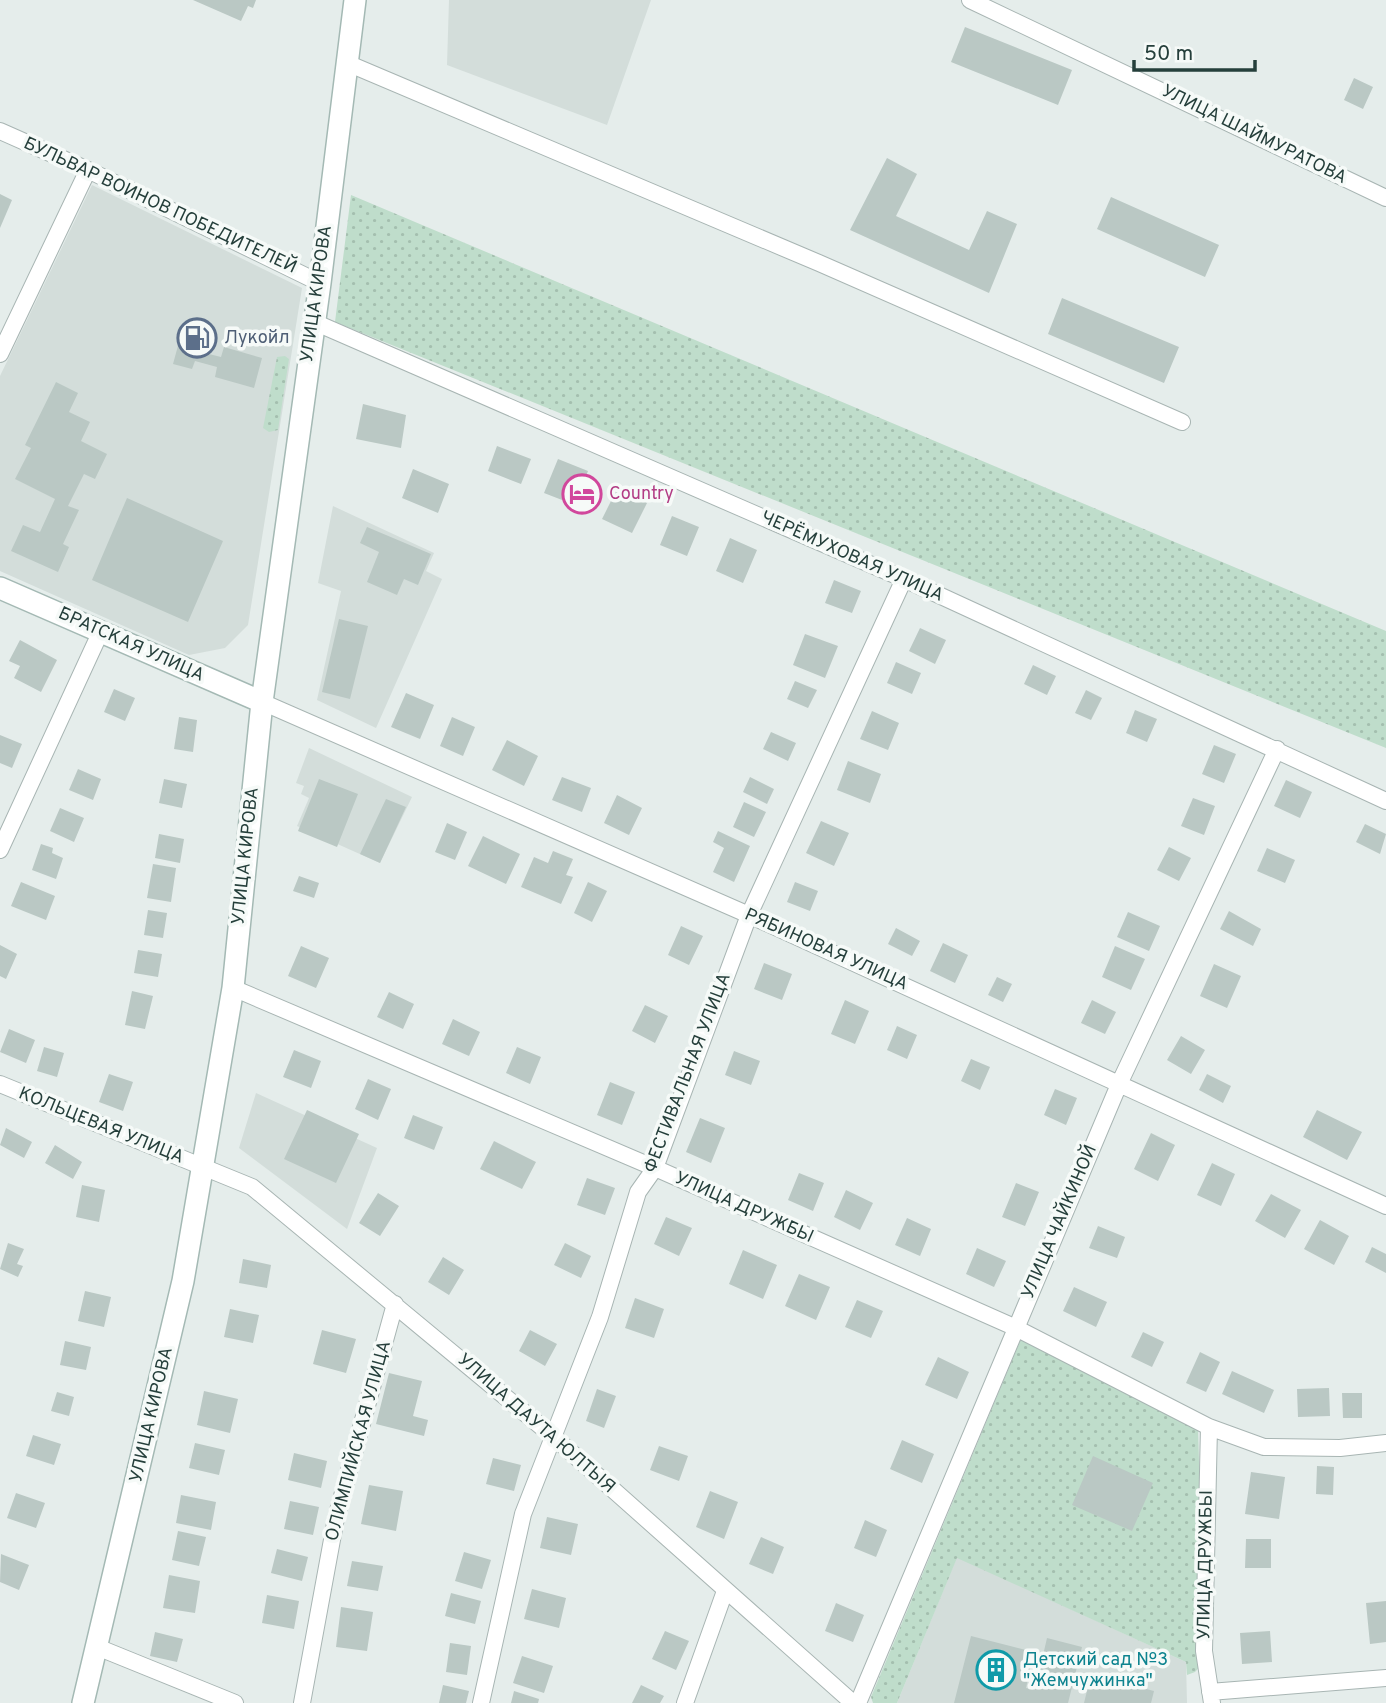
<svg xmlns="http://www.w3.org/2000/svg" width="1386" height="1703" viewBox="0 0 1386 1703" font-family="Overpass,sans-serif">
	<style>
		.built { fill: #d3ddda }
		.grass { fill: url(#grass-dots) }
		.building { fill: #bac8c4 }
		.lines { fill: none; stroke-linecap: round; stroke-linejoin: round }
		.street-casing { stroke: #a8b5b3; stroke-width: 18 }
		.secondary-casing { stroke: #a4b9b4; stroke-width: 24 }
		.street { stroke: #fff; stroke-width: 16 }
		.secondary { stroke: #fff; stroke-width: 21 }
		.labels { text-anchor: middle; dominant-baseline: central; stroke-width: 7; stroke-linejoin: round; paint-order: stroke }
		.street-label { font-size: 18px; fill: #253f3b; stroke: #f6faf8 }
		.service-label { font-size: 18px; fill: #4e5e75; stroke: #f6faf8; text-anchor: start }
		.hotel-label { font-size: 18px; fill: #b23c85; stroke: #f6faf8; text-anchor: start }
		.culture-label { font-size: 18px; fill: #0d838f; stroke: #f6faf8; text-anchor: start }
	</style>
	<defs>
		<pattern id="grass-dots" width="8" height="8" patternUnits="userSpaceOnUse" patternTransform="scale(1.75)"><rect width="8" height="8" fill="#bfddcb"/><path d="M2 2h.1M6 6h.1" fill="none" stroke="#a4bfaf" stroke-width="1.8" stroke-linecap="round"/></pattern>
	</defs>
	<rect width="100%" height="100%" fill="#e5edeb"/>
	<path class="built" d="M449,0H651L607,125L447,65Z
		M92,185L302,288L248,625L225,648L189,655L0,571V376Z
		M333,506L434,553L426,571L442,579L376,728L317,700L341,591L318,583Z
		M309,748L412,797L380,863L297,826L309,798L301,794L304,786L296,783Z
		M256,1093L377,1148L347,1229L239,1148Z
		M957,1557L1186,1662L1187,1703H897Z"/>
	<path class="grass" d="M351,195L1386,631V748L335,322Z
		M285,356L289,359L278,430L269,432L263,428L277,357Z
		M1021,1339L1198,1428L1205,1661L1195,1672L1187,1675L1186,1662L957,1558L897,1703H873L871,1697Z"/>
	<path class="building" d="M193,0H256L253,8L248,6L241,21Z
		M965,27L1072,70L1058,105L951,62Z
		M1354,78L1373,87L1363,109L1344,100Z
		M887,158L917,174L896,216L969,250L987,211L1017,224L989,293L850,230Z
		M0,194L12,200L0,228Z
		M1111,197L1219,245L1205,277L1097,229Z
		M1062,298L1179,347L1164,383L1048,334Z
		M182,331L202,337L197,351L221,357L224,347L262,358L254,388L215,377L217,367L195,361L192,369L173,364Z
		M56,382L78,393L69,412L90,422L81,441L107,454L95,479L84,474L68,506L79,510L63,544L69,547L58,572L11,551L23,525L40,532L55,499L15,479L31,448L25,445Z
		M363,404L406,415L401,448L356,439Z
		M497,446L531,459L521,484L488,471Z
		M558,459L588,471L575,505L544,493Z
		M413,469L449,484L438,513L402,498Z
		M617,489L647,503L632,533L602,519Z
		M127,498L223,541L188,622L92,580Z
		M672,516L699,527L687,556L660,545Z
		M367,527L431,554L418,585L404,579L397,595L367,582L379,552L360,543Z
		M730,538L757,550L743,583L716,571Z
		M834,580L861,591L852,613L825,603Z
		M339,619L368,626L350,699L322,692Z
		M920,628L946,640L935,664L909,651Z
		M805,634L838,646L825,678L793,665Z
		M20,640L57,660L41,692L14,678L20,666L9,661Z
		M896,662L921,673L912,694L887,683Z
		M1033,665L1056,676L1047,695L1024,684Z
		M795,681L817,690L808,708L787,699Z
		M114,689L135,698L125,721L104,712Z
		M1086,690L1102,698L1091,720L1075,713Z
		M406,693L434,705L420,739L391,727Z
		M1135,710L1157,719L1147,742L1126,733Z
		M872,711L899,723L888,750L860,739Z
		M179,717L197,720L193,752L174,749Z
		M452,717L475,727L463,756L440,746Z
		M771,732L796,743L788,761L763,749Z
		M0,735L22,744L12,768L0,763Z
		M507,740L538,756L524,786L492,770Z
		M1214,745L1236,754L1224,783L1202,774Z
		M848,761L881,774L870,803L837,790Z
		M78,769L101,779L93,800L69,790Z
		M562,777L591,788L582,812L552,800Z
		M750,777L774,789L767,804L743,792Z
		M164,779L187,784L182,808L159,803Z
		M319,779L358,794L337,847L298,831Z
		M1286,780L1312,792L1300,818L1274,806Z
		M617,795L642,808L629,835L604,823Z
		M1193,798L1215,806L1204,835L1181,826Z
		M386,799L406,807L380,863L360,854Z
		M744,802L766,812L754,837L733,827Z
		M60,808L84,818L74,842L50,831Z
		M821,821L849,833L834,866L806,853Z
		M447,823L467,832L455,860L435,852Z
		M1365,824L1386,834L1380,854L1356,842Z
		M718,831L750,846L734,882L713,872L724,848L713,842Z
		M159,834L184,839L180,863L155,858Z
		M483,836L520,854L506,884L468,866Z
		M41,844L53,848L52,853L63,858L56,879L32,870Z
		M1169,847L1191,858L1179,881L1157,870Z
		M1267,848L1295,860L1285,883L1257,871Z
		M553,851L573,859L566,875L573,877L561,904L521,887L534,857L548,863Z
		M153,864L176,868L171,902L147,898Z
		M299,876L319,883L314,898L293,891Z
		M21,882L55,896L46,920L11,906Z
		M588,882L607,891L592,922L574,913Z
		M795,882L818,891L810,911L787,902Z
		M148,910L167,913L163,938L144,935Z
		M1229,911L1261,929L1253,946L1220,929Z
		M1128,912L1160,926L1149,951L1117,937Z
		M681,926L703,936L689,965L668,955Z
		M896,928L920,941L912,956L888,944Z
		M943,943L968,955L955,983L930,971Z
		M0,945L17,954L6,979L0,976Z
		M301,946L329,958L316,988L288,976Z
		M1115,946L1145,959L1131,990L1102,977Z
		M138,950L162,954L158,977L134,973Z
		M764,963L792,974L782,1000L754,989Z
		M1214,964L1241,976L1227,1008L1200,996Z
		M997,977L1012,984L1003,1002L988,995Z
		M132,991L153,996L145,1029L125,1025Z
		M389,992L414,1004L403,1029L377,1017Z
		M845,1000L869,1011L855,1044L831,1034Z
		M1092,1000L1116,1012L1105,1034L1081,1023Z
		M645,1005L668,1016L655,1043L632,1031Z
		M453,1019L480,1032L469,1056L442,1044Z
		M897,1026L917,1035L907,1059L887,1050Z
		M9,1029L35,1040L26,1063L0,1052Z
		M1181,1036L1205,1050L1191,1074L1167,1060Z
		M44,1047L64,1053L57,1077L37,1071Z
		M517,1047L541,1057L530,1084L506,1073Z
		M294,1050L321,1061L311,1088L283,1077Z
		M734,1051L760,1061L751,1085L725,1075Z
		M971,1059L990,1067L980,1090L961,1081Z
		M109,1074L133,1082L123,1111L99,1102Z
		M1207,1074L1231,1086L1223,1103L1199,1090Z
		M368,1079L391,1089L378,1120L355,1109Z
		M610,1082L635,1092L622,1125L597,1115Z
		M1055,1089L1077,1098L1066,1125L1044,1115Z
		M307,1110L359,1134L336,1183L284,1159Z
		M1317,1110L1362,1132L1347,1160L1303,1137Z
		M413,1115L443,1127L434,1150L404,1138Z
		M700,1118L725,1128L711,1163L686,1152Z
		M6,1128L32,1142L24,1158L0,1145Z
		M1151,1133L1175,1145L1158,1181L1134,1169Z
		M494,1141L536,1162L522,1189L480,1169Z
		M55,1145L82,1162L73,1179L45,1163Z
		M1212,1163L1235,1174L1221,1206L1197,1195Z
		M799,1173L824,1183L813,1211L788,1200Z
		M587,1178L615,1188L605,1215L577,1205Z
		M1016,1183L1039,1192L1025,1226L1002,1217Z
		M82,1185L105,1190L99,1222L76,1217Z
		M846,1190L873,1203L860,1230L834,1217Z
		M378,1193L399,1206L380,1236L359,1223Z
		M1271,1194L1301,1210L1285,1238L1255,1221Z
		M666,1217L692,1228L679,1256L654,1244Z
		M907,1218L931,1229L920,1256L895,1245Z
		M1320,1220L1349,1236L1334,1265L1304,1249Z
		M1098,1226L1125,1237L1117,1258L1089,1248Z
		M8,1243L24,1249L17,1264L23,1266L18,1277L0,1269Z
		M565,1243L591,1256L581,1278L554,1265Z
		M1372,1247L1386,1254V1273L1365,1262Z
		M977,1248L1006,1261L994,1287L966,1274Z
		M743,1250L777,1265L763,1299L729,1284Z
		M443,1257L464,1270L449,1295L428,1282Z
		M243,1259L271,1265L267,1288L239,1283Z
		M799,1274L830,1287L816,1320L785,1306Z
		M1074,1287L1107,1302L1096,1327L1063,1311Z
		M85,1291L111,1297L104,1327L78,1321Z
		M635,1298L664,1309L654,1338L625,1328Z
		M857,1300L883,1311L871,1338L845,1327Z
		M230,1309L259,1315L253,1343L224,1337Z
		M322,1330L356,1339L346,1373L313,1364Z
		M530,1330L557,1344L545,1366L519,1351Z
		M1143,1332L1164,1342L1152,1367L1131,1357Z
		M65,1341L91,1347L86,1370L60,1365Z
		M1200,1352L1220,1362L1206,1392L1186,1383Z
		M938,1357L969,1372L957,1399L925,1385Z
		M1232,1371L1274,1390L1264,1413L1222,1394Z
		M389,1373L422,1381L413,1416L428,1420L424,1436L376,1424Z
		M1329,1388L1330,1416L1298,1417L1297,1389Z
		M597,1389L616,1396L604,1428L586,1421Z
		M204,1391L238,1399L230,1433L197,1425Z
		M57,1392L74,1397L69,1416L51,1411Z
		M1342,1393H1362V1418H1343Z
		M33,1435L61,1444L54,1465L26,1456Z
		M902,1440L934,1454L922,1483L890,1469Z
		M195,1443L225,1450L219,1475L189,1468Z
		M659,1446L688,1456L679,1481L650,1470Z
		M294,1453L327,1461L321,1488L288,1480Z
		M1093,1456L1153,1483L1132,1531L1072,1505Z
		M493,1458L521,1465L514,1491L486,1484Z
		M1317,1466L1334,1467L1333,1495L1316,1494Z
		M1251,1472L1285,1477L1279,1519L1245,1514Z
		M369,1485L403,1491L396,1531L361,1524Z
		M710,1491L738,1502L724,1539L696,1527Z
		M16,1493L45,1503L36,1528L7,1518Z
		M181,1495L216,1502L211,1530L176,1523Z
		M290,1501L319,1507L313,1535L284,1529Z
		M547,1517L578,1524L571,1555L540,1548Z
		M865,1520L887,1530L876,1557L854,1548Z
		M178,1531L206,1537L199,1566L172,1560Z
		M761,1537L784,1547L773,1574L749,1564Z
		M1246,1539H1271V1568H1245Z
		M277,1549L308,1557L302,1581L271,1573Z
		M464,1552L491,1560L482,1589L455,1581Z
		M1,1554L29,1565L19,1590L0,1582Z
		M352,1561L383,1566L378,1591L347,1586Z
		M169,1575L200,1581L195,1613L163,1608Z
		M532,1589L566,1598L559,1628L524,1619Z
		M451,1593L481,1601L475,1624L445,1616Z
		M267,1595L299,1601L294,1629L262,1623Z
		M1386,1601V1642L1370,1644L1366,1603Z
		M836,1603L864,1615L853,1642L825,1631Z
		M341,1607L373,1612L367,1651L336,1647Z
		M665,1631L689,1641L676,1670L652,1659Z
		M1270,1631L1272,1662L1242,1664L1240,1633Z
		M155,1632L183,1639L177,1662L150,1656Z
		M971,1636L1034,1652L1026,1688L1035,1690L1047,1638L1082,1647L1068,1703H954Z
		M450,1643L471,1646L467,1675L446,1672Z
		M522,1656L553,1666L544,1693L513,1683Z
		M1091,1675L1154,1691L1151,1703H1084Z
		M443,1685L469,1691L466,1703H439Z
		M641,1685L664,1696L660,1703H632Z
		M514,1691L539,1699L538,1703H511Z"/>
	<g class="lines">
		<g class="street-casing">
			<path id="street" d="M970,0L1386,198
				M347,63L819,263L1182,422
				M0,131L88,170L320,283
				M314,322L904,579L1386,801
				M0,354L88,170
				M262,702L749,915L1386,1206
				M0,850L101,631
				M233,988L655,1168L1014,1327L1209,1427L1264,1447L1340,1448L1386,1443
				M0,1084L252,1187L555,1438L853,1703
				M1209,1427L1204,1651L1212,1703
				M97,1647L235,1703
				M1210,1692L1386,1678
				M302,1703L336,1518L395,1304
				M481,1703L523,1514L600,1317L638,1192L655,1168L749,915L904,579
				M685,1703L725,1591
				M858,1703L1120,1082L1277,749"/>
		</g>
		<g class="secondary-casing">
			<path id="secondary" d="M0,588L262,702
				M83,1703L183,1281L233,988L262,702L320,283L355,0"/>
		</g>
		<use href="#street" class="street"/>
		<use href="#secondary" class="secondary"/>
	</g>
	<defs>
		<g id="fuel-ring" transform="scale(2.0125)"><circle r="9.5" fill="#f6faf8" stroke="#5c6f8a" stroke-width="1.5"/><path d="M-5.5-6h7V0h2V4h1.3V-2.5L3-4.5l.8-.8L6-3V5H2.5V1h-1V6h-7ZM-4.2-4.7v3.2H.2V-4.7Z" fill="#5c6f8a"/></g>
		<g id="hotel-ring" transform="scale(2.0125)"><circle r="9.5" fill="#f6faf8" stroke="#d1479c" stroke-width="1.5"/><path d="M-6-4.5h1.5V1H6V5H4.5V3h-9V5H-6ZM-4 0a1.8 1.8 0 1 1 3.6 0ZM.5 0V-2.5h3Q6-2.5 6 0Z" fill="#d1479c"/></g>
		<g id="building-ring" transform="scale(2.0125)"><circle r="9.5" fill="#f6faf8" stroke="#0f9aa8" stroke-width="1.5"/><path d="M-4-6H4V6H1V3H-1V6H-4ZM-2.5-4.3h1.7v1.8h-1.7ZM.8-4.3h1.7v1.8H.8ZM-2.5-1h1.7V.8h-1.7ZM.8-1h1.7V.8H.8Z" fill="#0f9aa8"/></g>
	</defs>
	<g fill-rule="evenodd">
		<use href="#fuel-ring" x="197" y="338"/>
		<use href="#hotel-ring" x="582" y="494"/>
		<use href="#building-ring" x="996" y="1670"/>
	</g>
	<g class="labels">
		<g class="street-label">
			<text transform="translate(1254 135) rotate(26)">УЛИЦА ШАЙМУРАТОВА</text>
			<text transform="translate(160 206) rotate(25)">БУЛЬВАР ВОИНОВ ПОБЕДИТЕЛЕЙ</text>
			<text transform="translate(317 294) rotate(-82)">УЛИЦА КИРОВА</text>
			<text transform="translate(852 557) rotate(24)">ЧЕРЁМУХОВАЯ УЛИЦА</text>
			<text transform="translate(131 645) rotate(24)">БРАТСКАЯ УЛИЦА</text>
			<text transform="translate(246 856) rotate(-84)">УЛИЦА КИРОВА</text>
			<text transform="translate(826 950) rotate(24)">РЯБИНОВАЯ УЛИЦА</text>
			<text transform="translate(688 1073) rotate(-69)">ФЕСТИВАЛЬНАЯ УЛИЦА</text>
			<text transform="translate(101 1126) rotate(22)">КОЛЬЦЕВАЯ УЛИЦА</text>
			<text transform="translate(744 1208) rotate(24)">УЛИЦА ДРУЖБЫ</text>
			<text transform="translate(1060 1222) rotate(-67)">УЛИЦА ЧАЙКИНОЙ</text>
			<text transform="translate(152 1415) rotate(-77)">УЛИЦА КИРОВА</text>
			<text transform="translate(536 1424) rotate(41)">УЛИЦА ДАУТА ЮЛТЫЯ</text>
			<text transform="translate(359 1441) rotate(-75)">ОЛИМПИЙСКАЯ УЛИЦА</text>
			<text transform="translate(1206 1565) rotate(-89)">УЛИЦА ДРУЖБЫ</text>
		</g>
		<g class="service-label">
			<text x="224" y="338">Лукойл</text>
		</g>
		<g class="hotel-label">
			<text x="609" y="494">Country</text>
		</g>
		<g class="culture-label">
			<text x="1023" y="1660">Детский сад №3<tspan x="1023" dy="21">"Жемчужинка"</tspan></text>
		</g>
	</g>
	<path d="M1134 60v10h121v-10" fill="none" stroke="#253f3b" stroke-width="3.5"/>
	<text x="1144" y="60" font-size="21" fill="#253f3b" stroke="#f6faf8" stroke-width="5" paint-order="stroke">50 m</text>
</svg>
